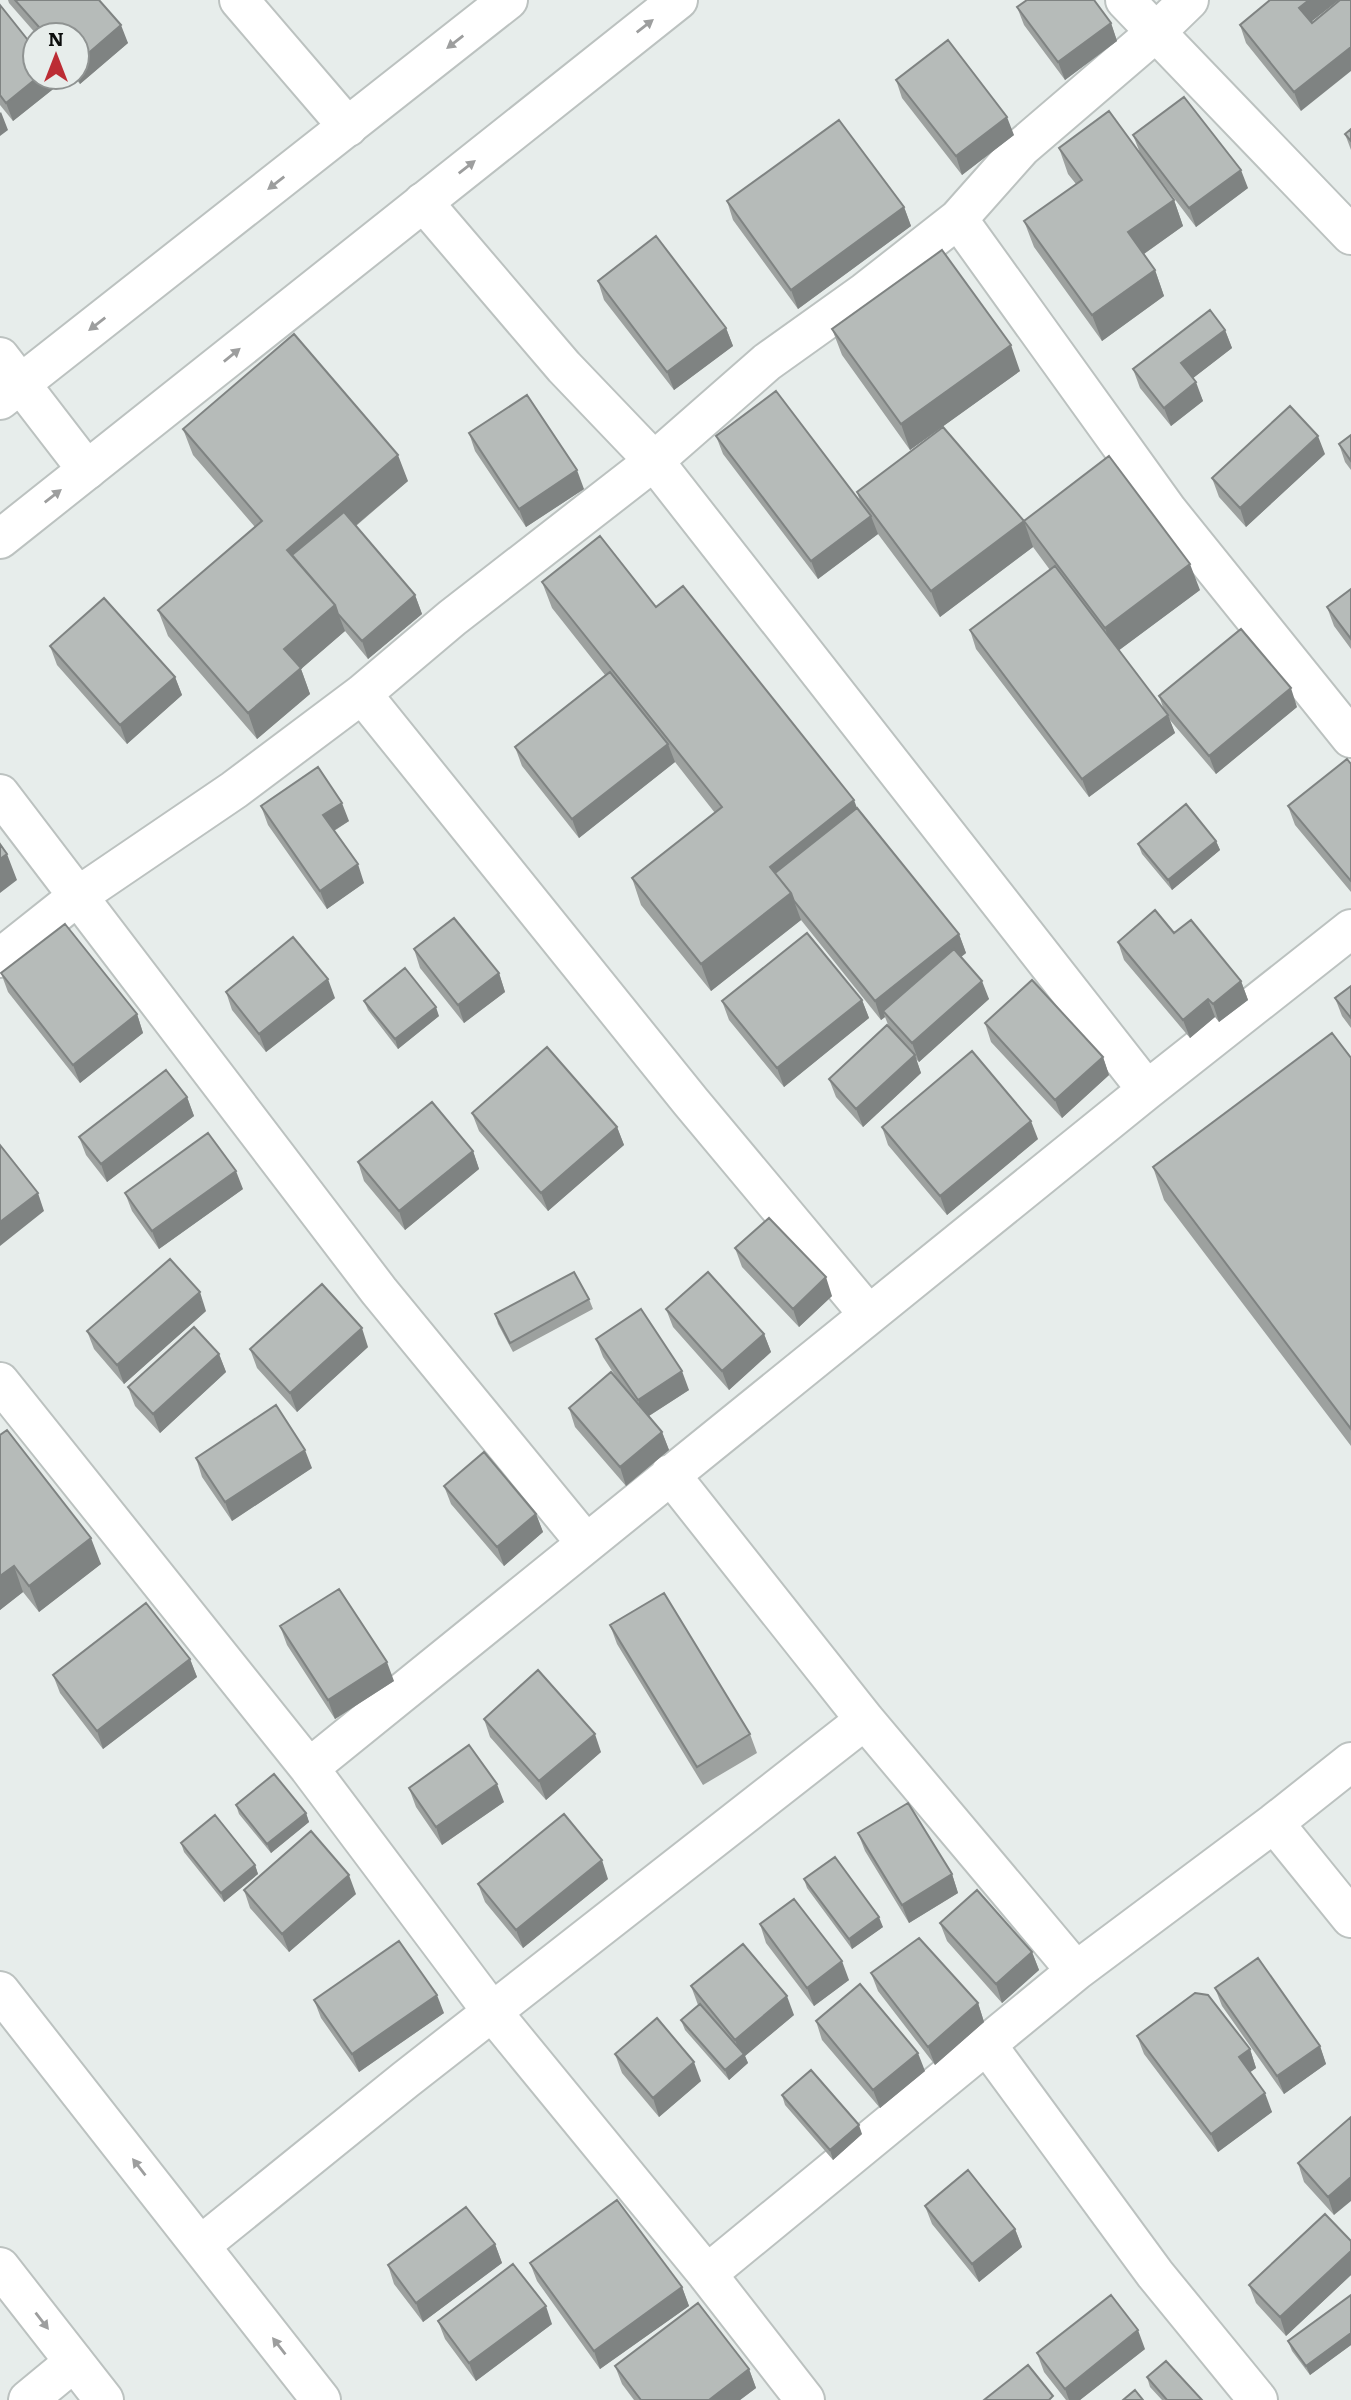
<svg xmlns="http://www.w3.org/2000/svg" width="1351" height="2400" viewBox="0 0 1351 2400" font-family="Literata,serif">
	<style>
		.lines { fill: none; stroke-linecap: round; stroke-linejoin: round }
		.street-casing { stroke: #bcc2c0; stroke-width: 42 }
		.secondary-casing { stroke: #bcc2c0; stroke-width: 42 }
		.street { stroke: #fff; stroke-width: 38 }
		.secondary { stroke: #fff; stroke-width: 38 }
		.wall { fill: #9da19f }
		.shaded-wall { fill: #7f8382 }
		.building { fill: #b6bbb9; stroke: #7f8382; stroke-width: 2 }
		.oneway { fill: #9d9e9e }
	</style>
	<rect width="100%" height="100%" fill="#e7edeb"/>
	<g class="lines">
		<g class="street-casing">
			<path id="street" d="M239,0L348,127
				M1125,0L1351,235
				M423,202L564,367L654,461L1147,1090
				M958,219L1168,511L1351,738
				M0,357L87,470
				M362,694L691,1102L869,1315
				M0,794L379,1291L585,1542
				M0,958L78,896L234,790L362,694L452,618L654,461L767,362L865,292L958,219L1022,147L1155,33L1189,0
				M0,1382L309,1768L493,2013L707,2274L805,2400
				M670,1474L865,1720L1076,1971
				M309,1768L1147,1090L1351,929
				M1274,1823L1351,1918
				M987,2045L1155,2274L1258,2400
				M201,2245L405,2080L865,1720
				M707,2274L1076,1971L1274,1823L1351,1762
				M28,2400L74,2362"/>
		</g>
		<g class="secondary-casing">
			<path id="secondary" d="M0,400L508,0
				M0,539L678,0
				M0,1991L321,2400
				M0,2267L104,2400"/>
		</g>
		<use href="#street" class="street"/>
		<use href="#secondary" class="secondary"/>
	</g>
	<path class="wall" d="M8,0H99L128,43L80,84L74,77H77V35H37L9,3Z
		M0,5L57,86L13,121L0,105Z
		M1017,7L1111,23L1117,41L1065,80L1024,25Z
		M1311,22L1301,111L1246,43L1240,25Z
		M896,80L1014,135L962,175L902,98Z
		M1351,129V150L1345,134Z
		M1133,135L1248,188L1196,227L1148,164L1174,200L1183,226L1144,254L1155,270L1164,296L1102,341L1034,247L1024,221L1076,184L1068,174L1059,148L1140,153Z
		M727,201L904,207L911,226L798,309L733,220Z
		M598,281L726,328L733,346L674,390L604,300Z
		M832,329L1020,371L910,450L842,355Z
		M1225,330L1232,348L1193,378L1203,401L1171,426L1140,388L1133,369Z
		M183,429L408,481L356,526L415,595L422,614L368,659L345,631L301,669L310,694L257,739L168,636L158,610L255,527L193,455Z
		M469,433L584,489L526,527L475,451Z
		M1351,435V470L1345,462L1339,444Z
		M716,436L860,501L857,492L1024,521L1200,590L1119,650L1164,710L1159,696L1297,707L1216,774L1169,719L1175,733L1089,797L976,649L970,630L1050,570L1033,547L940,617L878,534L818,579L723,454Z
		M1325,454L1246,527L1219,497L1212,478Z
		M542,582L656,607L857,808L959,934L966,953L961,957L989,999L919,1062L916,1059L921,1073L863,1127L836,1097L829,1079L889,1027L885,1017L881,1020L801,920L711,991L641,905L632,878L715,813L675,762L579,838L522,766L515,747L605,675L552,608Z
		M1351,589V649L1334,626L1327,607Z
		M50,646L175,677L182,695L127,744L57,665Z
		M1351,764V892L1295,825L1288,806Z
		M261,806L349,821L334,831L364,883L327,909L268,825Z
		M1216,841L1220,850L1172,890L1142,854L1138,844Z
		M1174,933L1241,981L1248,1000L1219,1022L1215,1017L1190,1038L1124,960L1118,942Z
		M414,949L499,973L505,992L464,1023L420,968Z
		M1,973L137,1014L143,1033L80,1083L8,992Z
		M1351,986V1028L1342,1016L1335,998Z
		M226,992L335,998L266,1052L232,1010Z
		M862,1000L869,1018L784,1087L729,1020L722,1001Z
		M364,1001L439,1016L398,1049L368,1010Z
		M985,1023L1103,1057L1109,1075L1062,1118L991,1042Z
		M1351,1058V1446L1164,1200L1153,1167Z
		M187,1097L194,1116L107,1182L86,1155L79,1137Z
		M472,1113L617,1127L624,1145L548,1211L479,1131Z
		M882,1127L1038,1139L947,1215L888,1145Z
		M473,1151L479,1169L405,1230L364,1181L358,1162Z
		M243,1189L159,1249L132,1211L125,1193Z
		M735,1248L832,1296L799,1327L742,1267Z
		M589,1299L593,1309L513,1352L498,1324L495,1314Z
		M666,1309L764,1334L771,1352L729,1390L673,1327Z
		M206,1311L124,1384L94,1349L87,1331Z
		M596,1339L689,1390L649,1416L662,1432L669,1450L626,1486L575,1427L569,1408L620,1383L603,1357Z
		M368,1347L297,1412L257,1368L250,1349Z
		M219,1354L226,1372L160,1433L135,1406L128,1387Z
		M0,1435L101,1564L39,1612L23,1592L0,1610Z
		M196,1458L312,1468L232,1521L202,1477Z
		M444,1486L536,1514L543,1532L504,1566L451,1504Z
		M610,1625L750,1734L757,1753L703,1785L617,1644Z
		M280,1626L394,1681L335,1719L287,1645Z
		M190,1659L197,1677L103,1749L60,1693L53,1675Z
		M484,1719L601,1752L546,1800L490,1737Z
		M409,1788L504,1802L442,1845L416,1807Z
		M236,1805L306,1813L309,1822L271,1853L239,1814Z
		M858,1833L952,1874L958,1893L909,1923L865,1851Z
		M181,1843L255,1865L258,1874L224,1902L184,1852Z
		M608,1879L523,1948L485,1902L478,1884Z
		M804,1879L883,1927L852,1949L807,1888Z
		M244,1890L356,1894L289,1952L250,1908Z
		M940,1923L1032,1952L1039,1970L1002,2003L947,1941Z
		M760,1924L849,1980L814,2006L766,1943Z
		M871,1973L978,2003L984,2022L935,2065L878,1991Z
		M691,1986L794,2015L745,2056L748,2063L729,2080L685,2030L681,2020L698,2005Z
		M1215,1988L1320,2046L1326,2064L1284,2094L1222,2006Z
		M314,2000L444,2013L359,2072L321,2018Z
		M816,2021L925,2071L880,2108L822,2040Z
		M1137,2036L1250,2049L1256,2068L1250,2072L1272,2112L1218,2152L1144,2054Z
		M615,2054L701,2081L659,2117L622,2073Z
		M782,2095L862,2134L833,2160L785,2105Z
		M1351,2117L1334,2215L1304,2182L1298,2163Z
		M925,2206L1015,2229L1022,2247L979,2282L932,2224Z
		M1351,2241V2275L1286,2336L1256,2303L1249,2285Z
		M495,2244L502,2263L423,2322L394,2284L388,2265Z
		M530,2263L682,2287L689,2306L600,2369L537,2281Z
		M1351,2295V2345L1310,2375L1292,2351L1288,2341Z
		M438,2321L552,2324L476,2381L445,2339Z
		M1145,2349L1080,2400H1066L1044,2372L1037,2353Z
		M615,2366L749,2369L756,2388L740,2400H634L622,2384Z
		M1147,2377L1202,2400H1162L1150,2387Z"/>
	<path class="shaded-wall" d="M1309,0H1339L1306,26L1299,8Z
		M1111,23L1117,41L1065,80L1058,62Z
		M121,25L128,43L80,84L77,75V63Z
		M1351,47V71L1301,111L1294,92Z
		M38,77H54L57,86L13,121L6,103Z
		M1,112L8,130L0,136V113Z
		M1007,117L1014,135L962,175L956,156Z
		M1241,170L1248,188L1196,227L1189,208Z
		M1174,200L1183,226L1138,258L1128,232Z
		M904,207L911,226L798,309L791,290Z
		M1155,270L1164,296L1102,341L1092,315Z
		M726,328L733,346L674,390L667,372Z
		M1225,330L1232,348L1188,382L1181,363Z
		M1011,345L1020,371L910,450L901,424Z
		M1196,382L1203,401L1171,426L1164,408Z
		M1318,436L1325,454L1246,527L1240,508Z
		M398,455L408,481L302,571L287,550Z
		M577,470L584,489L526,527L519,509Z
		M871,516L878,534L818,579L811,561Z
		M1024,521L1033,547L940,617L931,591Z
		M1190,564L1200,590L1114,654L1105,628Z
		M415,595L422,614L368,659L362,641Z
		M335,605L345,631L301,669L310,694L257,739L248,713L284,649Z
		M175,677L182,695L127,744L120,725Z
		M1291,688L1297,707L1216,774L1209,756Z
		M1168,715L1175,733L1089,797L1082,779Z
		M668,744L675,762L579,838L572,819Z
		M854,800L864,826L785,889L770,867Z
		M342,803L349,821L330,833L323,815Z
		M1216,841L1220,850L1172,890L1168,880Z
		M7,854L17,880L0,893V859Z
		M358,864L364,883L327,909L320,891Z
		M791,893L801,920L711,991L701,964Z
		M959,934L966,953L887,1015L883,1011L885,1017L881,1020L875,1001Z
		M499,973L505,992L464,1023L458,1005Z
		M328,979L335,998L266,1052L259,1034Z
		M982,981L989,999L919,1062L912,1043Z
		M1241,981L1248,1000L1219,1022L1213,1004Z
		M1208,999L1215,1017L1190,1038L1183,1020Z
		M862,1000L869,1018L784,1087L777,1068Z
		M436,1007L439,1016L398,1049L395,1039Z
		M137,1014L143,1033L80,1083L73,1065Z
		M915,1055L921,1073L863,1127L856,1109Z
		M1103,1057L1109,1075L1062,1118L1055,1100Z
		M187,1097L194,1116L107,1182L101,1164Z
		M1031,1121L1038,1139L947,1215L940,1196Z
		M617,1127L624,1145L548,1211L541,1193Z
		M473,1151L479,1169L405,1230L399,1211Z
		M236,1171L243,1189L159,1249L152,1231Z
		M38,1193L44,1211L0,1246V1222Z
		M826,1277L832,1296L799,1327L793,1309Z
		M200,1292L206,1311L124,1384L117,1365Z
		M362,1328L368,1347L297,1412L290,1393Z
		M764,1334L771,1352L729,1390L722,1371Z
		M219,1354L226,1372L160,1433L153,1414Z
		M682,1371L689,1390L644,1419L638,1400Z
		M662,1432L669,1450L626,1486L620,1467Z
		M305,1450L312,1468L232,1521L225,1502Z
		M536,1514L543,1532L504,1566L497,1547Z
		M91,1538L101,1564L39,1612L29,1586Z
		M14,1566L23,1592L0,1610V1576Z
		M190,1659L197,1677L103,1749L97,1731Z
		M387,1662L394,1681L335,1719L328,1700Z
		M595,1734L601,1752L546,1800L539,1781Z
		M497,1784L504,1802L442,1845L436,1827Z
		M306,1813L309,1822L271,1853L267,1844Z
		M602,1860L608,1879L523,1948L516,1930Z
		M255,1865L258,1874L224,1902L221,1893Z
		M952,1874L958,1893L909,1923L902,1905Z
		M349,1875L356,1894L289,1952L282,1934Z
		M879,1917L883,1927L852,1949L849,1939Z
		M1032,1952L1039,1970L1002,2003L996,1984Z
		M842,1961L849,1980L814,2006L807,1988Z
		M437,1995L444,2013L359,2072L352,2054Z
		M787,1996L794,2015L745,2056L748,2063L729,2080L725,2070L741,2056L735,2040Z
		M978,2003L984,2022L935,2065L928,2047Z
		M1320,2046L1326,2064L1284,2094L1277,2076Z
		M1250,2049L1256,2068L1245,2076L1239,2057Z
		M918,2053L925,2071L880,2108L873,2090Z
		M694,2062L701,2081L659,2117L653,2098Z
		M1265,2093L1272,2112L1218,2152L1211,2134Z
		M859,2125L862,2134L833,2160L830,2150Z
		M1351,2177V2201L1334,2215L1328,2197Z
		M1015,2229L1022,2247L979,2282L972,2264Z
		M495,2244L502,2263L423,2322L416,2303Z
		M1351,2251V2275L1286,2336L1280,2317Z
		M682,2287L689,2306L600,2369L594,2351Z
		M546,2306L552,2324L476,2381L469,2363Z
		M1138,2330L1145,2349L1080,2400H1069L1065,2389Z
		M1351,2333V2345L1310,2375L1306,2366Z
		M749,2369L756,2388L740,2400H709Z"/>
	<path class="building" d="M15,0H99L121,25L77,63V35H46Z
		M1027,0H1094L1111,23L1058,62L1017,7Z
		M1270,0H1309L1299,8L1312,23L1340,0H1351V47L1294,92L1240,25Z
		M0,5L35,49V77H38L6,103L0,95Z
		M948,40L1007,117L956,156L896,80Z
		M1184,97L1241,170L1189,208L1133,135Z
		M1109,111L1174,200L1128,232L1155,270L1092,315L1024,221L1082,180L1059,148Z
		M839,120L904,207L791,290L727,201Z
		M1351,129V141L1345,134Z
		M656,236L726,328L667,372L598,281Z
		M942,250L1011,345L901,424L832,329Z
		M1210,310L1225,330L1181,363L1196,382L1164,408L1133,369Z
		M294,334L398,455L287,550L335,605L284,649L301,668L248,713L158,610L262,521L183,429Z
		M776,391L871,516L811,561L716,436Z
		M527,395L577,470L519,509L469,433Z
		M1290,406L1318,436L1240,508L1212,478Z
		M943,427L1024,521L931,591L857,492Z
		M1351,435V461L1339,444Z
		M1109,456L1190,564L1105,628L1024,521Z
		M344,512L415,595L362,641L338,614L335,605L292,555Z
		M600,536L656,607L683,586L854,800L770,867L791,893L701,964L632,878L722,807L542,582Z
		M1055,566L1168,715L1082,779L970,630Z
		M1351,589V639L1327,607Z
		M104,598L175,677L120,725L50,646Z
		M1241,629L1291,688L1209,756L1159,696Z
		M610,672L668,744L572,819L515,747Z
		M1347,759L1351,764V881L1288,806Z
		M318,767L342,803L323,815L358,864L320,891L261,806Z
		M1186,804L1216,841L1168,880L1138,844Z
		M857,808L959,934L875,1001L794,901L791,893L775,873Z
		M0,844L7,854L0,859Z
		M1155,910L1174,933L1191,920L1241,981L1213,1004L1208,999L1183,1020L1118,942Z
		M454,918L499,973L458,1005L414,949Z
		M65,924L137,1014L73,1065L1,973Z
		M807,933L862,1000L777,1068L722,1001Z
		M293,937L328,979L259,1034L226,992Z
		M954,949L982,981L912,1043L883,1011Z
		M405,968L436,1007L395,1039L364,1001Z
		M1032,980L1103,1057L1055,1100L985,1023Z
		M1351,986V1018L1335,998Z
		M887,1025L915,1055L856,1109L829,1079Z
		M1332,1033L1351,1058V1429L1153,1167Z
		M547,1047L617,1127L541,1193L472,1113Z
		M972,1051L1031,1121L940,1196L882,1127Z
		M166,1070L187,1097L101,1164L79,1137Z
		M432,1102L473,1151L399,1211L358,1162Z
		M208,1133L236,1171L152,1231L125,1193Z
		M0,1145L38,1193L0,1222Z
		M769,1218L826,1277L793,1309L735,1248Z
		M170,1259L200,1292L117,1365L87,1331Z
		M574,1272L589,1299L510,1343L495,1314Z
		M708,1272L764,1334L722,1371L666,1309Z
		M322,1284L362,1328L290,1393L250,1349Z
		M641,1309L682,1371L638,1400L596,1339Z
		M194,1327L219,1354L153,1414L128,1387Z
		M611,1372L662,1432L620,1467L569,1408Z
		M276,1405L305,1450L225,1502L196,1458Z
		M7,1430L91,1538L29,1586L14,1566L0,1576V1435Z
		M484,1452L536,1514L497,1547L444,1486Z
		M339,1589L387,1662L328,1700L280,1626Z
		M664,1593L750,1734L697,1767L610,1625Z
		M146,1603L190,1659L97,1731L53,1675Z
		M538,1670L595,1734L539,1781L484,1719Z
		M469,1745L497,1784L436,1827L409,1788Z
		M274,1774L306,1813L267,1844L236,1805Z
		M908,1803L952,1874L902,1905L858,1833Z
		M564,1814L602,1860L516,1930L478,1884Z
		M215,1815L255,1865L221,1893L181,1843Z
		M311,1831L349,1875L282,1934L244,1890Z
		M835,1857L879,1917L849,1939L804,1879Z
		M977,1890L1032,1952L996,1984L940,1923Z
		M794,1899L842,1961L807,1988L760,1924Z
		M919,1938L978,2003L928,2047L871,1973Z
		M399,1941L437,1995L352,2054L314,2000Z
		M743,1944L787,1996L735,2040L691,1986Z
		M1258,1958L1320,2046L1277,2076L1215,1988Z
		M860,1984L918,2053L873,2090L816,2021Z
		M1195,1993L1208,1995L1250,2049L1239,2057L1265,2093L1211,2134L1137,2036Z
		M700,2004L744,2054L725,2070L681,2020Z
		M657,2018L694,2062L653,2098L615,2054Z
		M811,2070L859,2125L830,2150L782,2095Z
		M1351,2117V2177L1328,2197L1298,2163Z
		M968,2170L1015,2229L972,2264L925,2206Z
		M617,2200L682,2287L594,2351L530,2263Z
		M466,2207L495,2244L416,2303L388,2265Z
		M1325,2214L1351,2241V2251L1280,2317L1249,2285Z
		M513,2264L546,2306L469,2363L438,2321Z
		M1111,2295L1138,2330L1065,2389L1037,2353Z
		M1351,2295V2333L1306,2366L1288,2341Z
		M698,2303L749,2369L709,2400H641L615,2366Z
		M1166,2361L1202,2400H1167L1147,2377Z
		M1028,2365L1053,2396L1049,2400H984Z
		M1135,2390L1143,2400H1123Z"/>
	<defs><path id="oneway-solid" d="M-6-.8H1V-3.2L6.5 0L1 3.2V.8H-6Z" transform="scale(1.75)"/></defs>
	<g class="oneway">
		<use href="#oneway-solid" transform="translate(645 26) rotate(-38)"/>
		<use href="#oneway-solid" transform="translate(455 42) rotate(142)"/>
		<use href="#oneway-solid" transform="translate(467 167) rotate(-38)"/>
		<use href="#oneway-solid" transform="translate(276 183) rotate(142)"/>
		<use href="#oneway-solid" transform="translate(97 324) rotate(142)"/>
		<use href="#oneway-solid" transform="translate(232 355) rotate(-39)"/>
		<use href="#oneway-solid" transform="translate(53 496) rotate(-38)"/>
		<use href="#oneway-solid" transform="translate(139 2167) rotate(-128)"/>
		<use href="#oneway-solid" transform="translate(42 2321) rotate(52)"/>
		<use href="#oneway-solid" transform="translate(279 2346) rotate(-128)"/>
	</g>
	<g transform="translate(56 56)"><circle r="33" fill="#e7edeb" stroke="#8f9392" stroke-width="2"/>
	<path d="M0-5L12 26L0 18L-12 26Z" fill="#bc2c34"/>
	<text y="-10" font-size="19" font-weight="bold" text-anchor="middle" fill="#0b0d0c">N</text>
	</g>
</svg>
